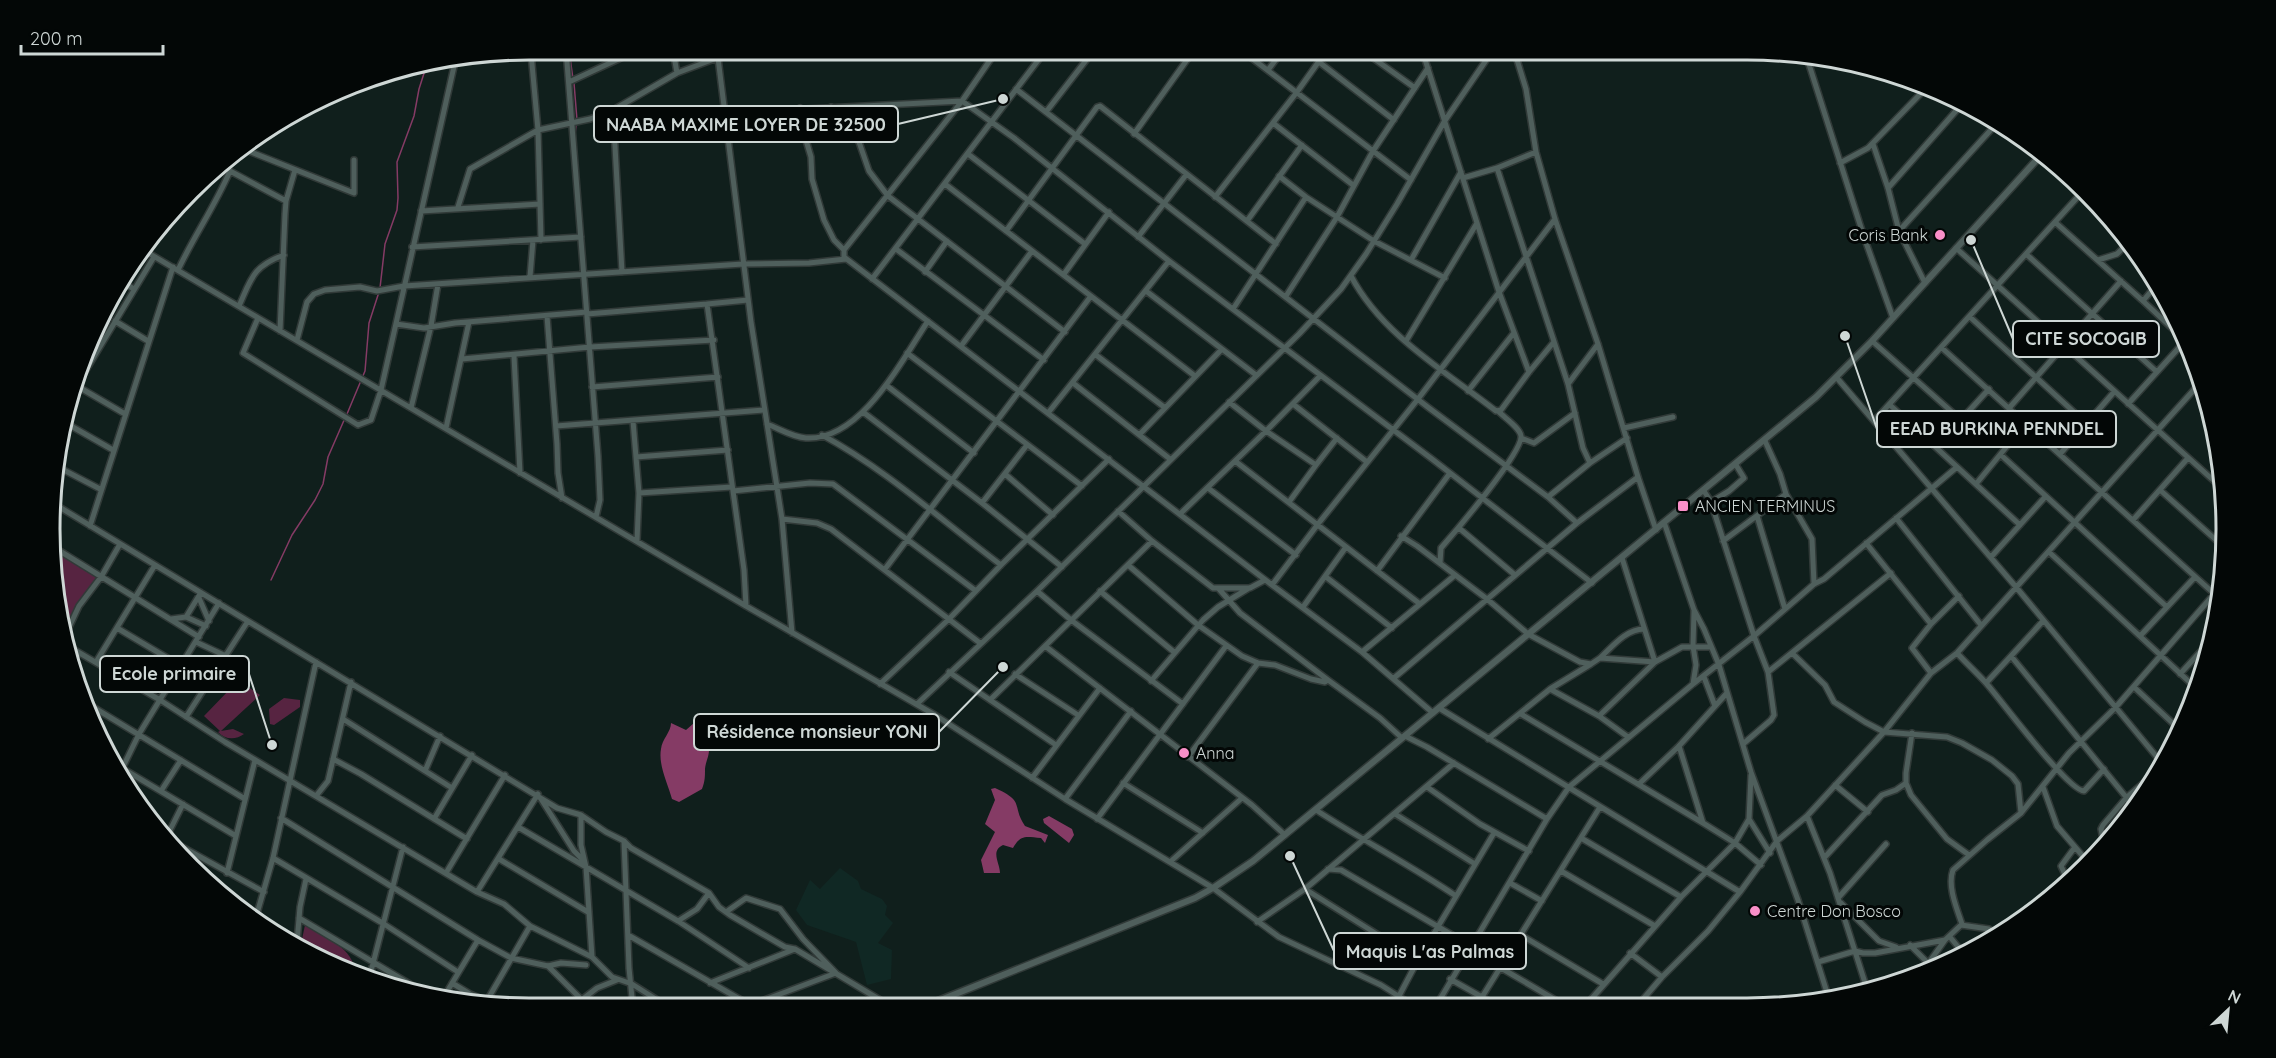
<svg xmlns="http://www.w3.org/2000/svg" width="2276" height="1058" viewBox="0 0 2276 1058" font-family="Quicksand,sans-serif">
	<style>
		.built { fill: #102824 }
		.green { fill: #572441 }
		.water { fill: #853b65 }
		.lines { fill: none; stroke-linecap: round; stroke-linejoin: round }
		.stream { stroke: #853b65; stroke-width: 1.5 }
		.minor-casing { stroke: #313a38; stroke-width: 8 }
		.tertiary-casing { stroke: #313a38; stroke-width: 9 }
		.minor { stroke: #4f5f5c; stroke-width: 5 }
		.tertiary { stroke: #4f5f5c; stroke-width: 6 }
		.poi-dot { fill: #f98fc8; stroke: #030706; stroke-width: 2 }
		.labels { text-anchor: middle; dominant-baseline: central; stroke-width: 6; stroke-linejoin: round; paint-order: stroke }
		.poi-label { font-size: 16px; fill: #ced7d5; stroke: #030706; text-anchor: start }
		.rim { fill: none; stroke: #ced7d5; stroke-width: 3 }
		.leader { fill: none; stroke: #ced7d5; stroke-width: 2 }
		.callout-dot { fill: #ced7d5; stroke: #030706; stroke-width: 2 }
		.callout { fill: #030706; stroke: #ced7d5; stroke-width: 2 }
		.callout-label { font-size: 18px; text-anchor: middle; font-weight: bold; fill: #ced7d5 }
	</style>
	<rect width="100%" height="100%" fill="#101f1c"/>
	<path class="built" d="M840,868L858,881L861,889L882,899L887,906L885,915L893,923L878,943L892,950L891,979L867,985L856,942L807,925L796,910L810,880L820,889Z"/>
	<path class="green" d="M55,551L98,577L64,636L54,592Z
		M245,685L260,695L221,731L233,729L244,734C236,740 225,740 218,732L220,731L204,716L231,688Z
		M284,698L300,700V707L274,725L270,724L269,709Z
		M305,925C325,938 356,948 355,975L346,972L301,944Z"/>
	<path class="water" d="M671,723L686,730L694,723L699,726L701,741L709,743C710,757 706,759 705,769C705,777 705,781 702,789L679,802L672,799C668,784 658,765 661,749C662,739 671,732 671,723Z
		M995,788C1026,802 1011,805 1025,826L1048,835L1045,843L1041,838C1026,837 1021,834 1013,848L1003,845C990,851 1000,863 1000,873H984L981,860L995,832L985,824L995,800L991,789Z
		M1049,816L1072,829L1074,835L1069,843L1044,823L1043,819Z"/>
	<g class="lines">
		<path class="stream" d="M569,50L573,79
			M574,83L577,120
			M575,135L576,125
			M380,288L385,244L397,210L398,198L397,162L414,116L419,89L426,67
			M347,414L365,371L369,323L379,292
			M271,580L292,535L315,500L323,484L328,457L345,418"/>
		<g class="minor-casing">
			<path id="minor" d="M673,50L677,73
				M717,50L751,322L782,519L792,633
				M997,50L962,101L844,250V257L1272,585L1362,652L1433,713
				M1241,50L1411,180
				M1362,50L1415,88
				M1422,50L1499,292L1529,372
				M1514,50L1526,89L1536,152L1555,219L1598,344L1638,477L1656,530
				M531,53L538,130L541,240
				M1806,55L1864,237L1893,318
				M477,58L566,50L598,456L600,500L596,517
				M1319,62L1394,120
				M1268,70L1283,50
				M569,82L638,50
				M1016,89L1429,408L1548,497L1577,523
				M831,107L833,121L853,135L859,142L869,171L888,196L1065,332
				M800,108L805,119V137L811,157L812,179L824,220L834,240L844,250
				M613,110L622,272
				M1046,112L1094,50
				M726,113L962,101L1014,138L1169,261L1432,459L1592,583
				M1273,123L1353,185
				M1134,134L1194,50
				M2021,137L2103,210
				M1873,144L1888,188L1899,231L1925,283
				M246,150L354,193V160
				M968,154L1085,244
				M1840,163L1868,148L1929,85
				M1497,168L1568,384L1583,448L1590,463
				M230,171L286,201
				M210,172C229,167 249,151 260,135
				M1279,176L1306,197L1374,241L1445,278
				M1463,178L1497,168L1536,152
				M945,184L1195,376
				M1888,188L1963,103
				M1215,197L1297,92L1327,50
				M458,207L470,169L538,130L590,119L613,110L677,73L738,50
				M421,211L540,204
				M1247,221L1302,145
				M2056,223L2143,301L2190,345
				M1006,231L1097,107L1100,106L1276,244
				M1899,231L1998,122
				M1138,237L1186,175
				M412,247L581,237
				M1956,248L2223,489
				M896,249L1044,360
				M145,251L746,606L935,715L1065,799L1213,888L1279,937L1381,985L1414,1006
				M2026,254L2157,372
				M1411,260L1461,172
				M2098,260L2117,254L2129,242
				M178,270C194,236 215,206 230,171L224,167
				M925,272L947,241
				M1064,274L1109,212
				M1351,276C1382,335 1445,371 1496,411L1501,410L1529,372L1553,343
				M530,277L533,240
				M872,279L1046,50
				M120,281L134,289
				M1146,291L1256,375
				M1286,296L1337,217L1373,151L1428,68
				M2143,301L2157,284
				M707,304L748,300
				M239,306C251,279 253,266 284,255
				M1233,309L1306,197
				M587,314L707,304L744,570L746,606
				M547,316L557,444L558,473L562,498
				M1970,317L2087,424
				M258,318L243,353L358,425L371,420L381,390L455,62
				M115,321L148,341
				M396,324L424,328L455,323L587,312
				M280,331L285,214L286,201L295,170
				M297,340L307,302L314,294L325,290L360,287L377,291L404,286L743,264L809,263L846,259
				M1406,341L1477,223
				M1872,341L1961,420
				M961,346L1032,251
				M1942,348L2220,599
				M907,353L1082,486
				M1096,355L1164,407
				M514,356L520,473
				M462,359L590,347L714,340
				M1837,378L2016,587L2161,762
				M80,380L154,257
				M1073,383L1170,459
				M1568,384L1598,344
				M886,385L974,453
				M77,386L125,414
				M592,387L718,377
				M1468,391L1513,334
				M1229,402L1266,431L1316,465L1289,502
				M1293,404L1367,462
				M2128,404L2185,341
				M1890,405L2020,525
				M2010,407L2121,281
				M411,408L431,326L438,284
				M863,412L982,503L1062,567
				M1048,413L1169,261
				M633,421L639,493L637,541
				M1874,421L2085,189
				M64,422L113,450
				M767,424C780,429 792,437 806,438C861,441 902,360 928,321
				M556,426L764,410
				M446,428L469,322
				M1624,428L1673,417
				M1140,434L1222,349
				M822,435C887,470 942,521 1001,565
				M1521,438L1534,443L1575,413
				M1765,441L1780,474L1786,494L1812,539L1814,584
				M1937,446L1989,389
				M2060,454L2114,392
				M2001,455L2167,607
				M636,457L728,450
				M1235,461L1420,604
				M1316,465L1337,438
				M58,467L100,489
				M1005,474L1053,515
				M1976,484L2026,423
				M1208,488L1296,555
				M2160,490L2225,548
				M733,491L810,483L833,484L976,591
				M1704,491L1711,502L1754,636L1768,672L1774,715L1771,720L1743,744
				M639,493L732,487
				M1548,497L1590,463L1627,438
				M1711,502L1729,491L1744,478L1736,465
				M982,503L1027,445
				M56,505L557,808L581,815L606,832L624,841L631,848L709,893L719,907L730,915L785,947L795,949L892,1007
				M1118,511L1152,541L1213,588H1250L1265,580
				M1180,514L1266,431L1320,376
				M1757,516L1785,609
				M1896,518L1981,625
				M782,519L817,523L831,529L980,643
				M2133,520L2188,458
				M1664,522L1694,610L1704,629L1719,665L1751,772L1798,900L1829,999
				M90,526L173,267
				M1459,528L1515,575
				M1401,536L1417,546L1487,599L1528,634L1580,662L1591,664L1600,658L1655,662L1682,647H1711
				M1723,541L1786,494
				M1866,543L1931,624L1959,596
				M55,548L199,637
				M2049,552L2197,689
				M1991,557L2046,496
				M1622,558L1655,662
				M1440,563L1441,548C1455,532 1523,452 1521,436C1520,428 1505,418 1499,412
				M1128,565L1198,625L1242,656L1258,663L1275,665L1311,679L1325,682L1328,680L1380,718L1402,738
				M885,569L1091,296
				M1377,571L1450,473
				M1326,577L1392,628
				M1272,585L1318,524L1418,399L1555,219
				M1219,589L1240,613L1328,680
				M1037,591L1071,620L1183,704
				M1100,591L1174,652
				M200,592L199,598L209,621
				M1303,607L1346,547
				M186,617L200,594
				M171,619L186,617L206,626
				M1931,624L1912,648L1931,673
				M117,628L181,666
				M2141,635L2195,577
				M64,638L79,606L101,577L120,544
				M196,642L226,656
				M66,645L160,700L225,742L477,892L504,904L530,926L592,957L612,977L632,984L670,1008
				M1045,646L1252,805L1285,835
				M1362,652L1454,576
				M1792,653L1825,685L1834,702L1865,722L1884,732L1947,737L1962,743L1992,760L2012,776L2018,784L2021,813
				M1957,653C1966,663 1976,672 1986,683C2001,700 2068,791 2084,791L2104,769
				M2011,656L2043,621
				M1600,658C1612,647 1626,629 1644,629
				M96,662L155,565
				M70,663L79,653
				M949,672L1056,745
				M1768,672L1891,573
				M1015,674L1078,715
				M2180,674L2212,639
				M1704,677L1715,706
				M1394,678L1577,523L1638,477
				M1151,681L1203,620L1218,607L1249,588
				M1986,683L2011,656L2135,808
				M880,684L949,619L1001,565L1109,459
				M1693,684L1696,665L1693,646L1694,611
				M2134,687L2180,730
				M1550,689L1591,664
				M990,700L1152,541
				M83,701L245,799
				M917,704L1037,591L1299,334L1341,289L1366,254L1397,204L1444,122L1493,50
				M1439,708L1740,892
				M1521,714L1703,823L1735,843L1761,865
				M1599,716L1655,662
				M186,717L248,621
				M343,719L452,788
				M1912,733L1906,773V783L1911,795L1947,839L1969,855
				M1405,736L1427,747L1547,819
				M1488,739L1550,689L1599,716L1628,737
				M1679,746L1703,823
				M1188,757L1258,663
				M333,759L361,774L467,839
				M110,761L236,836
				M425,771L440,736
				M119,775L139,734L219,603
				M1032,778L1100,688
				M1123,783L1203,833
				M1639,784L1679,746L1726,694
				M1835,785L1868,812
				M1427,787L1480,824L1529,851
				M2043,787L2057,826L2087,861
				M161,791L181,760
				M316,796L328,781L351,682
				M541,799L574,851L582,859
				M1065,799L1131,711
				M1316,810C1362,840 1410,865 1456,896
				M1395,814L1475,864
				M581,815V845L586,867L592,957
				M1807,816L1830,873L1867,989
				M281,818L478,940L511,958L548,966L561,963L586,965
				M434,819L472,755
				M1097,819L1226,646
				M1749,819L1770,853
				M518,827L678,921L749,968
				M168,834L183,804
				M1581,838L1681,897
				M624,841L629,968L633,1008
				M175,843L264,892
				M2104,844L2101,829L2103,825L2126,798L2155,773
				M273,858L384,924L458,972
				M1824,858L1882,795L1896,790L1906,783
				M499,859L588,912
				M1170,862L1242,798
				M1328,869L1341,870L1471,946
				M1561,871L1655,926
				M227,873L255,760
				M446,873L505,775
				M2068,881L2061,866L2075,847
				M1510,883L1542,901
				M1305,889L1418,960
				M477,892L538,794
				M1838,898L1886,844
				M1841,903L1879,941L1896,947
				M726,912L746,898L780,909L803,939L836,973L743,1008
				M256,917L273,858L316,662
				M299,918L435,999
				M678,921L697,909L709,893
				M1257,922L1305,889L1454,763
				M1961,925L1989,929L1996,934
				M628,935L750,1005
				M1521,935L1603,984
				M1950,937L1963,953
				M297,942L300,907L306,879
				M1910,945L1935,970
				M1630,953L1662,977
				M1818,962L1855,951L1863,953H1875L1945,940L1962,924C1957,909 1947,886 1953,870L1987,840L2021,813L2069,753L2115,708L2221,586
				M548,966L579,997
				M1501,968L1564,1005
				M1920,975L1945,940
				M369,979L403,847
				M1450,979L1496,1005
				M452,983L470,994L486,1001
				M710,983L795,949
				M1399,996L1418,960L1494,833
				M1482,997L1600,807
				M442,1000L478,940
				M485,1004L530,926
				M1586,1005L1681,897L1735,843L1749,819L1751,775
				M1638,1005L1662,977L1708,931L1740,892L1777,841L1807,816L1884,732L1931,673L1957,653L2201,382
				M1436,1006L1547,819L1569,787L1693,684L1754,636L1814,584L1824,579L1957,467
				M571,1008L597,988L617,980"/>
		</g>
		<g class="tertiary-casing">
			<path id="tertiary" d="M923,1007L1195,898L1213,888L1253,861L1816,397L1872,341L2042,154"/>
		</g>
		<use href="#minor" class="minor"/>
		<use href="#tertiary" class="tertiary"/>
	</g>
	<g class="poi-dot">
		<circle cx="1940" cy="235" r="6"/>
		<rect x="1677" y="500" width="12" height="12" rx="3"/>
		<circle cx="1184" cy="753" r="6"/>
		<circle cx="1755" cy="911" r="6"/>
	</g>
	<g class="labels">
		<g class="poi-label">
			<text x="1928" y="235" text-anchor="end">Coris Bank</text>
			<text x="1695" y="506">ANCIEN TERMINUS</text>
			<text x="1196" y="753">Anna</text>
			<text x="1767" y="911">Centre Don Bosco</text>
		</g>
	</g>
	<path d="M0 0H2276V1058H0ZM529 60H1747A469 469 0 0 1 2216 529V529A469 469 0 0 1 1747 998H529A469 469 0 0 1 60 529V529A469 469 0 0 1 529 60Z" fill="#030706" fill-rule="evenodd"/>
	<path class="rim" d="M529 60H1747A469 469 0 0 1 2216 529V529A469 469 0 0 1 1747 998H529A469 469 0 0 1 60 529V529A469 469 0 0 1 529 60Z"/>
	<path class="leader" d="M1003 99L898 124M1971 240L2013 339M1845 336L1877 429M272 745L249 674M1003 667L939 732M1290 856L1334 951"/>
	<g class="callout-dot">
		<circle cx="1003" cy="99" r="6"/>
		<circle cx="1971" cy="240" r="6"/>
		<circle cx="1845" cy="336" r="6"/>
		<circle cx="272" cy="745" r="6"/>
		<circle cx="1003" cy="667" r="6"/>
		<circle cx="1290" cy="856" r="6"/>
	</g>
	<g class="callout">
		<rect x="594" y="106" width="304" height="36" rx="6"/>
		<rect x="2013" y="321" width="146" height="36" rx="6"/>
		<rect x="1877" y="411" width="239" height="36" rx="6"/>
		<rect x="100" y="656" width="149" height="36" rx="6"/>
		<rect x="694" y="714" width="245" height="36" rx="6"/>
		<rect x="1334" y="933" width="192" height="36" rx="6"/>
	</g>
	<g class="callout-label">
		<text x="746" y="131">NAABA MAXIME LOYER DE 32500</text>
		<text x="2086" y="345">CITE SOCOGIB</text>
		<text x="1997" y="435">EEAD BURKINA PENNDEL</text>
		<text x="174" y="680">Ecole primaire</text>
		<text x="817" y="738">Résidence monsieur YONI</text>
		<text x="1430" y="958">Maquis L'as Palmas</text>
	</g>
	<g transform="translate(2228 1010) rotate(26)" stroke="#030706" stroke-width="4.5" paint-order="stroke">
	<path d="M0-4.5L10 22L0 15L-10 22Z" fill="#ced7d5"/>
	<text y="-9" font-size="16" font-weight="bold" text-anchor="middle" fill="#ced7d5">N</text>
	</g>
	<path d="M21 45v9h142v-9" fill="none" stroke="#ced7d5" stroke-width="3"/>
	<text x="30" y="45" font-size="18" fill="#ced7d5" stroke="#030706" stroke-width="4.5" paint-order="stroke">200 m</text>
</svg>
